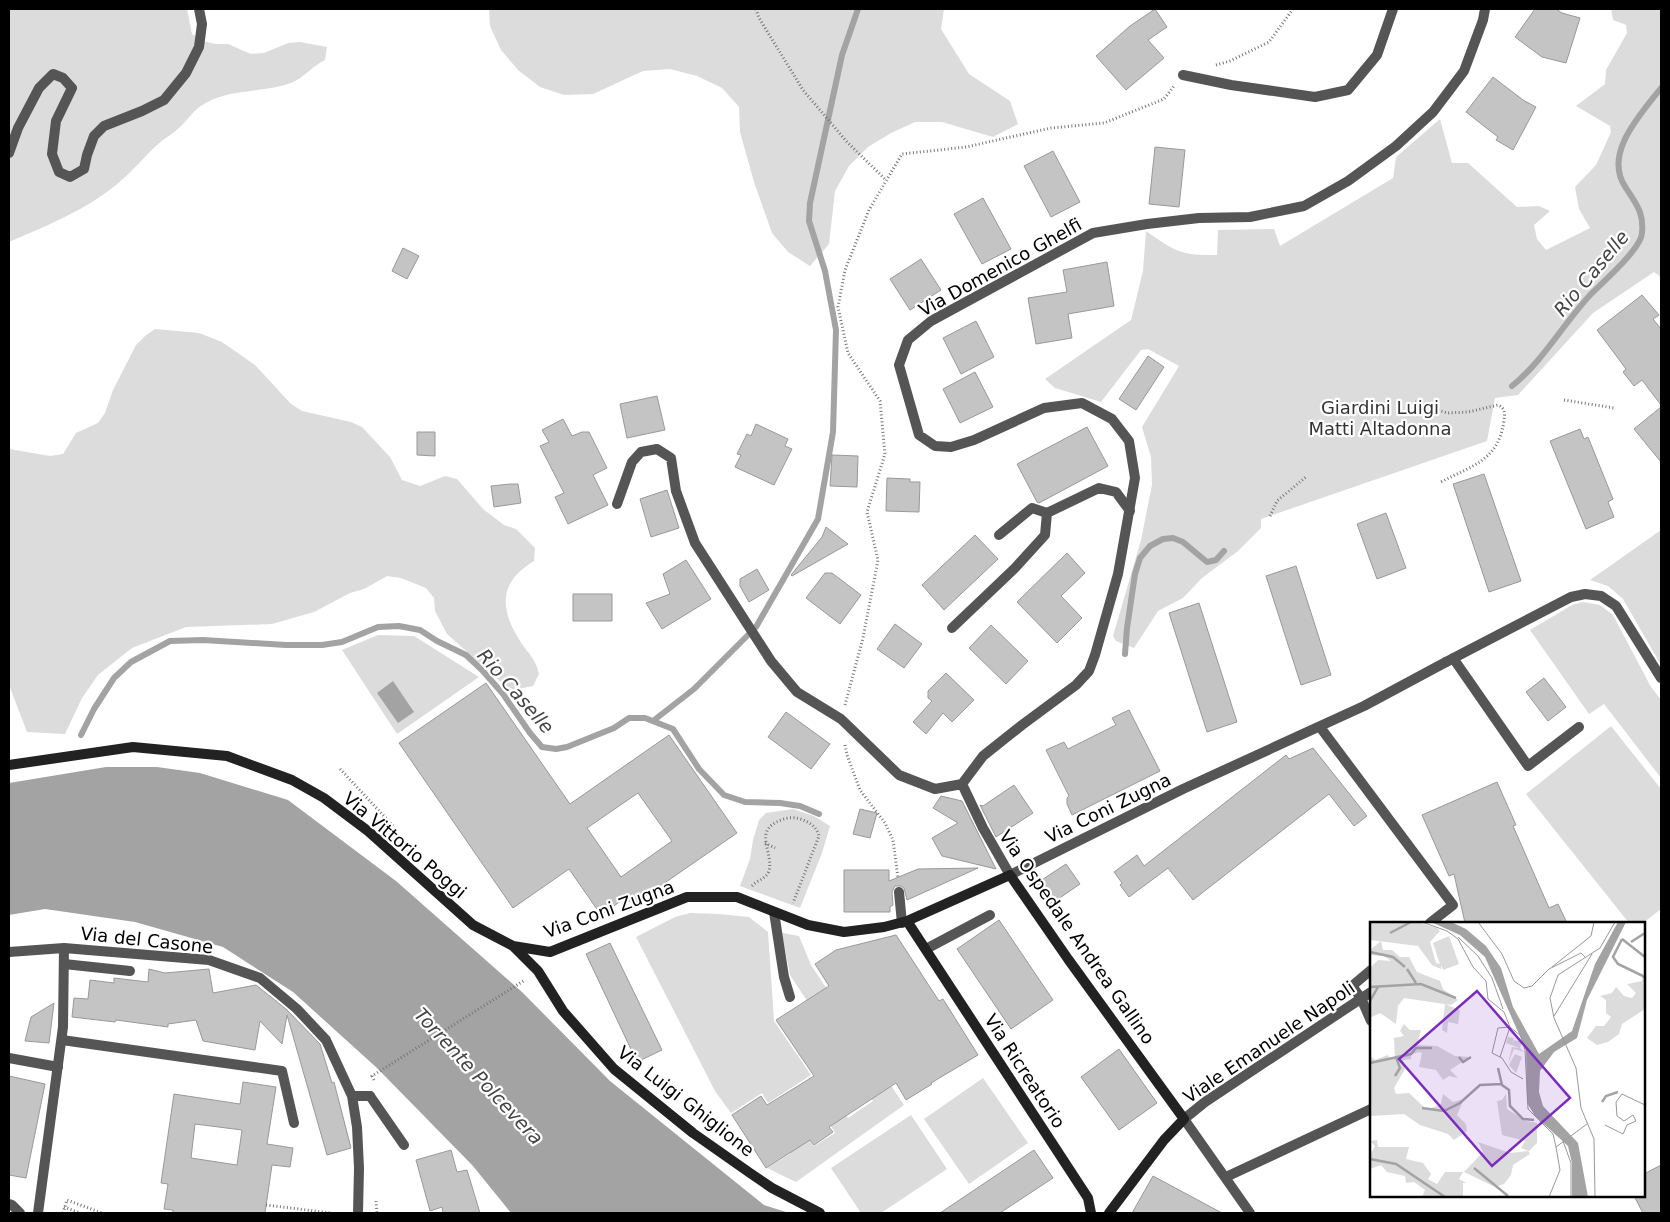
<svg xmlns="http://www.w3.org/2000/svg" width="1670" height="1222" viewBox="0 0 1670 1222" font-family="'DejaVu Sans',sans-serif">
	<style>
		.green { fill: #dcdcdc }
		.water { fill: #a3a3a3 }
		.lines { fill: none; stroke-linecap: round; stroke-linejoin: round }
		.stream { stroke: #a3a3a3; stroke-width: 6 }
		.building { fill: #c4c4c4; stroke: #999; fill-rule: evenodd }
		.path { stroke: #777; stroke-width: 3; stroke-dasharray: 1 2.5; stroke-linecap: butt }
		.lane { stroke: #555; stroke-width: 10 }
		.street { stroke: #555; stroke-width: 10 }
		.secondary { stroke: #222; stroke-width: 10 }
		.labels { text-anchor: middle; dominant-baseline: central; stroke-width: 4.5; stroke-linejoin: round; paint-order: stroke }
		.street-label { font-size: 18px; fill: #000; stroke: #fff }
		.park-label { font-size: 18px; fill: #333; stroke: #fff }
		.water-label { font-size: 19px; font-style: italic; fill: #444; stroke: #fff }
		.inset-river { fill: none; stroke: #a3a3a3; stroke-width: 2.5 }
		.inset-road { fill: none; stroke: #999; stroke-width: 1 }
		.view { fill: #7b2cbf; fill-opacity: 0.15; stroke: #7b2cbf; stroke-width: 2.5 }
		.inset-edge { fill: none; stroke: #000; stroke-width: 2.5 }
	</style>
	<rect width="100%" height="100%" fill="#fff"/>
	<path class="green" d="M9,9H187L192,34L203,41L215,44H228L251,54L264,53L288,43L300,42L327,47L325,60C312,66 304,78 291,83C261,94 227,87 199,107C193,112 187,120 181,126C174,133 165,138 157,145C143,158 131,173 116,185C84,211 46,226 9,242Z
		M489,9H944L941,29L969,74L1010,101L1018,124L993,137L942,122H915L891,133L868,147L849,166L835,191L829,244L810,266L788,252L772,233L754,182L740,132L739,107L722,88L697,76L670,69L643,71L593,94L564,95L540,87L518,70L501,50L490,26Z
		M1611,9H1661V277L1654,272L1593,313L1518,395L1495,398L1487,441L1261,519V528L1238,551L1202,578L1183,598L1158,611L1134,648L1116,641L1113,636L1141,540L1152,485L1151,457L1142,427L1179,366L1148,349L1141,350L1101,402L1055,388L1045,379L1131,320L1143,271L1146,231C1174,251 1182,256 1217,255L1218,230L1274,229L1280,246L1393,178L1396,157L1440,119L1452,163H1468L1517,207L1539,206L1550,211L1534,225L1537,239L1546,250L1590,228L1579,209L1575,187L1596,165L1611,132L1610,126L1576,106L1605,84L1606,70L1627,33L1626,25L1613,20Z
		M155,329L199,333L222,342L255,365L291,404L302,411L351,422L362,427L390,457L402,480L420,486L445,476L457,479L483,509L504,525L516,529L535,548L534,561C499,582 499,608 520,641C529,655 535,657 539,674L533,686L513,690L503,684L447,634L435,611L434,598L426,588L401,578L387,576L364,589L350,593L314,612L272,624L186,627L132,648L98,675L82,698L65,734L27,732L9,685V449L50,456L63,454L76,433L98,423L105,413L113,390L136,345L145,336Z
		M1661,530V665L1623,599L1608,586L1590,580Z
		M1583,602L1600,605L1613,615L1651,687L1661,700V778L1604,704L1589,714L1530,630L1572,605Z
		M378,635L414,636L479,677L397,734L342,650Z
		M1611,726L1661,789V909L1643,923H1629L1526,794Z
		M793,809L814,816L830,826L822,853L800,908L740,886L750,859L753,840L759,820L766,813Z
		M690,913L719,914L749,917L768,932L774,1021L811,1075L768,1103L762,1093L731,1113L715,1091L636,937L675,917Z
		M782,933L799,936L811,965L904,1105L796,1182L767,1168L790,1154L787,1148L806,1136L814,1146L835,1133L828,1121L844,1111L848,1118L873,1101L790,975Z
		M983,1078L1028,1143L969,1184L924,1119Z
		M911,1115L947,1169L881,1213H861L831,1168Z"/>
	<path class="water" d="M393,681L414,712L398,723L377,693Z
		M106,767H157L200,773L288,800L396,881L522,992L610,1081L764,1205L789,1213H511L473,1166L377,1068L293,992L223,947L135,922L45,909L9,915V783Z"/>
	<g class="lines">
		<path class="stream" d="M1512,386C1544,360 1563,324 1591,294C1603,282 1641,249 1642,233C1644,212 1636,204 1626,188C1602,154 1641,114 1661,88
			M1125,654L1127,628L1135,574L1140,558L1150,546L1163,539L1173,538L1183,542L1207,562L1216,560L1224,551
			M653,721L694,689L756,627L818,519L833,432L836,330L825,271L809,221L810,203L842,55L858,9
			M81,735L94,709L114,678L131,662L170,641L203,640L286,645H322L342,642L378,627L399,626L420,630L437,641L466,655L482,670L503,694L530,733L542,747L556,749L567,747L614,728L629,718H645L673,729L699,769L724,795L745,802L780,803L800,806L819,814"/>
	</g>
	<path class="building" d="M1155,9L1167,27L1148,40L1164,58L1126,90L1096,56L1130,26Z
		M1535,9H1556L1562,13L1580,18L1566,63L1542,57L1515,37Z
		M1493,77L1523,100L1536,107L1513,150L1496,140L1498,137L1466,112Z
		M1155,147L1185,150L1179,207L1149,204Z
		M1053,151L1080,202L1051,217L1024,166Z
		M983,198L1011,249L982,264L954,214Z
		M403,248L419,256L407,279L392,271Z
		M921,259L941,290L910,310L890,279Z
		M1107,262L1114,306L1068,314L1072,338L1036,344L1028,298L1067,292L1063,270Z
		M1642,295L1659,315L1653,319L1661,329V405L1642,380L1634,386L1623,372L1626,369L1597,330Z
		M976,321L994,357L961,374L943,338Z
		M1148,356L1164,367L1136,410L1119,399Z
		M975,372L993,407L960,423L943,389Z
		M657,396L665,430L627,438L620,404Z
		M1661,407V462L1634,429Z
		M563,419L572,436L582,432H589L607,468L593,475L608,505L568,524L555,497L564,493L540,446L549,442L542,430Z
		M756,424L788,439L785,446L792,449L774,485L735,467L741,455L737,454L747,434L751,436Z
		M1087,427L1108,466L1039,503L1037,502L1017,464Z
		M1580,429L1584,439L1588,437L1613,499L1608,502L1614,517L1586,529L1550,441Z
		M417,432H435V456L417,455Z
		M832,455L858,456L857,487L830,486Z
		M1484,474L1521,581L1489,592L1453,484Z
		M887,478L910,479V482H920L919,512L886,511Z
		M510,484H518L521,503L494,507L491,486Z
		M667,490L679,528L651,537L640,499Z
		M1386,513L1406,568L1377,579L1357,524Z
		M826,527L848,544L792,576L791,575L822,537Z
		M975,535L998,559L944,610L922,585Z
		M1067,553L1085,573L1061,596L1082,618L1057,643L1017,602Z
		M686,560L711,599L662,629L646,603L670,594L663,574Z
		M1296,566L1331,675L1301,685L1266,576Z
		M757,569L769,590L749,602L740,586V579Z
		M825,573H832L861,595L840,624L806,598Z
		M573,594H612V621H573Z
		M1199,603L1237,722L1207,732L1169,613Z
		M895,624L922,644L904,668L877,649Z
		M991,625L1028,661L1006,684L969,648Z
		M946,673L974,700L952,722L943,713L926,734L913,722L932,701L928,698V691Z
		M1544,678L1566,707L1548,721L1526,692Z
		M486,683L570,804L669,735L737,833L637,902L635,898L628,902L625,898L601,915L569,869L513,908L399,743ZM638,793L672,841L621,877L587,828Z
		M1129,710L1160,771L1072,815L1067,804V798L1069,796L1046,750L1064,742L1068,749L1116,725L1112,718Z
		M786,712L830,744L811,769L768,737Z
		M1313,748L1367,816L1354,826L1329,794L1193,900L1168,868L1129,897L1120,885L1122,883L1114,872L1137,855L1144,866L1286,755L1289,759Z
		M1497,782L1516,825L1513,826L1549,908L1558,904L1567,923H1465L1454,874L1449,876L1422,815Z
		M1014,785L1033,813L996,837L980,805L983,806Z
		M941,796L962,801L996,869L942,856L932,838L958,823L933,808Z
		M860,809L877,813L870,838L853,834Z
		M1066,864L1080,884L1048,906L1034,885Z
		M978,868L907,900L904,888L901,886H895L892,892L893,905L890,907V912H844V870H889V881L918,869Z
		M999,920L1053,1000L1011,1029L957,949Z
		M896,935L939,1001L943,999L978,1055L931,1083L932,1084L906,1100L896,1083L829,1127L833,1132L814,1145L810,1140L766,1168L732,1115L761,1096L767,1105L814,1076L776,1020L829,986L815,964L836,950Z
		M610,943L662,1050L637,1062L586,954Z
		M149,969L165,973L209,969L213,993L256,985L286,1009L320,1044L332,1083L334,1082L351,1148L327,1155L287,1015L282,1044L260,1021L255,1050L203,1041L196,1020L168,1024V1027L116,1020L115,1022L72,1017L74,998L88,999L90,980L114,983V978L148,982Z
		M54,1003L49,1043L25,1041L31,1017Z
		M1119,1049L1157,1103L1119,1130L1081,1077Z
		M9,1076L45,1084L26,1178L9,1175Z
		M243,1082L276,1087L267,1144L293,1148L290,1167L272,1165L265,1213H173V1210L164,1209L168,1184L161,1183L174,1094L240,1104ZM195,1124L242,1130L237,1165L191,1158Z
		M451,1150L457,1172L467,1170L480,1213H443L442,1207L430,1211L416,1160Z
		M1034,1150L1053,1178L1000,1213H940Z
		M1661,1165V1213H1643L1634,1196H1644V1174Z
		M1153,1176L1222,1213H1132Z"/>
	<g class="lines">
		<path class="path" d="M756,9L759,18L803,90L847,142L886,180
			M1216,65L1230,61L1269,42L1293,9
			M1564,400L1614,408
			M1415,402L1447,413L1468,412L1498,405C1505,408 1505,413 1504,421C1498,461 1473,465 1441,482
			M1270,516L1277,501L1307,476
			M845,705L863,638L878,560L867,512L885,454L880,401L848,353L838,307L845,270L869,210L902,154L966,147L1051,128L1104,123L1164,99L1174,86
			M845,745L847,755L860,790L885,823L893,840L898,878
			M340,769L396,829L393,833
			M765,843L775,848
			M752,886C757,880 766,879 769,871C774,852 752,831 781,820C788,817 796,817 803,820C811,823 817,828 819,836L793,903
			M374,1080L372,1076L525,980
			M376,1201L377,1213
			M266,1205L331,1213
			M64,1207L80,1213
			M63,1213L67,1200L102,1213"/>
		<path class="lane" d="M999,535L1032,508L1047,513L1099,488L1116,492L1130,511
			M952,628L1015,568L1045,535L1047,513
			M1453,658L1528,766L1579,727
			M1446,662L1571,597L1585,594L1601,596L1616,606L1661,678
			M1320,727L1453,905L1430,923
			M774,912L784,977L790,997
			M926,949L990,915
			M64,964L130,971
			M1371,970L1352,986L1361,998L1371,1021
			M62,1040L282,1071L294,1123
			M9,1058L58,1067
			M370,1096L404,1145
			M1184,1119L1205,1102L1371,992
			M1226,1177L1371,1109"/>
		<path class="street" d="M1183,75L1231,85L1315,97L1348,90L1377,55L1393,9
			M9,153L18,128L39,88L53,74L63,78L72,88L56,121L52,154L59,172L70,177L84,169L87,155L94,136L104,126L142,111L164,100L186,73L199,47L202,24L199,9
			M617,504L632,462L641,452L657,449L671,458L676,491L695,543L771,661L797,692L841,719L899,775L935,789L962,784
			M962,784L983,756L1022,725L1076,685L1089,671L1095,655L1118,574L1135,478L1129,441L1112,419L1082,403L1044,408L974,440L951,447L935,446L919,435L899,365L908,340L931,321L1093,233L1147,224L1199,218L1250,217L1304,206L1348,181L1396,146L1433,112L1464,71L1483,20L1485,9
			M962,784L983,828L1010,875L1183,789L1364,706L1446,662
			M899,892L902,923
			M9,952L64,948L209,960L260,978L297,1009L326,1040L352,1096L357,1127L359,1168L358,1213
			M352,1096H370
			M1184,1119L1250,1213
			M9,1204L12,1205L20,1213
			M38,1213L63,1027L64,948"/>
		<path class="secondary" d="M9,765L133,747L227,756L292,780L324,798L368,831L473,925L513,946L538,971L563,1011L614,1069L693,1133L750,1173L772,1188L820,1213
			M907,921L1088,1198L1091,1213
			M513,946L550,952L687,897H737L808,925L844,932L884,927L907,921L1010,875L1068,959L1184,1119L1164,1140L1109,1213"/>
	</g>
	<g class="labels">
		<g class="street-label">
			<text transform="translate(1000 267) rotate(-29)">Via Domenico Ghelfi</text>
			<text transform="translate(1108 808) rotate(-26)">Via Coni Zugna</text>
			<text transform="translate(405 845) rotate(40)">Via Vittorio Poggi</text>
			<text transform="translate(609 909) rotate(-20)">Via Coni Zugna</text>
			<text transform="translate(1077 937) rotate(55)">Via Ospedale Andrea Gallino</text>
			<text transform="translate(147 940) rotate(6)">Via del Casone</text>
			<text transform="translate(1269 1042) rotate(-34)">Viale Emanuele Napoli</text>
			<text transform="translate(1025 1071) rotate(57)">Via Ricreatorio</text>
			<text transform="translate(686 1101) rotate(38)">Via Luigi Ghiglione</text>
		</g>
		<g class="park-label">
			<text x="1380" y="407">Giardini Luigi<tspan x="1380" dy="21">Matti Altadonna</tspan></text>
		</g>
		<g class="water-label">
			<text transform="translate(1591 273) rotate(-50)">Rio Caselle</text>
			<text transform="translate(516 691) rotate(49)">Rio Caselle</text>
			<text transform="translate(479 1076) rotate(47)">Torrente Polcevera</text>
		</g>
	</g>
	<g transform="translate(1370 922)">
		<rect width="275" height="275" fill="#fff"/>
		<path d="M0,0H48L67,6L70,9L60,20L66,41L70,42L63,21L79,14L89,42L73,48L71,43V47L62,43L48,24L0,18ZM11,19L13,28H22L30,35H39L47,50L70,59L73,67L88,78L81,83L34,76L28,84L26,102L10,91L0,96V46L8,38L21,39L14,34L0,33V28ZM272,53H275V87L252,102L249,112L238,120L227,123L217,116L226,104H234L241,95L236,91V78L230,74L242,71L246,65L254,74L262,76L266,71L257,62L272,59ZM75,82L90,88L88,102L78,100L77,111L72,108ZM34,102L40,108H51L47,123L67,124L85,134L100,135L80,148L88,156L79,154L73,158L66,148L49,145L52,131L48,130L41,133V137L33,138L35,147L24,166L26,172L39,171L57,188L71,182L73,172L83,180L94,177L87,193L96,202L97,209L84,218L78,212L50,203L34,192L0,194V134L5,138L18,133L20,137L25,136L24,116L34,114L30,109ZM138,115L144,116L142,122L144,118L152,120L150,126L154,130L144,127L138,142L142,125L150,126L136,121ZM145,132L152,135L146,151L139,143ZM136,172L137,187L156,199L167,201V221L159,229L151,226L155,219L132,213L127,179L132,178ZM7,218L8,225H39L36,237L53,241L61,252L58,257L67,262L75,250H93L89,257L96,261H93V275H52L55,268L44,260L36,261L35,254L17,250L11,243L0,247V233L5,224L0,219ZM108,220L140,231L158,229L160,232L143,243L141,253L134,262L125,265L94,250L113,230Z" fill="#dcdcdc"/>
		<path d="M61,0H81L96,7L116,24L131,46L143,85L169,132L202,109L225,42L248,0H256L217,78L207,116L184,130L170,149L169,170L173,184L208,221L218,275H202V241L198,224L165,194L157,181L156,128L115,35L90,13Z" fill="#a3a3a3"/>
		<path class="inset-river" d="M20,11L41,0M252,17L243,35L248,42L275,55M252,17L275,35M261,20L275,11M0,30L23,35L35,45M37,47L46,61M0,65L51,62L86,76M0,79L8,65M89,135L93,140L101,135M0,141L41,132L46,126H62M128,146L132,163L139,168L140,184L153,197L164,198M25,154L30,146L26,135M232,180L236,174L248,170M52,186L74,189L90,181L110,163L132,162M0,237L26,242L75,275M104,246L138,274"/>
		<path class="inset-road" d="M52,0L77,9L88,17L103,45L116,59L118,77L134,90L140,105M108,0L132,32L144,59L154,66L162,64L179,47L211,31L215,35M88,15L108,34L122,56L133,87M182,45L221,14L224,0M184,94L222,32M140,105L151,114L155,128L158,187L183,212L186,225M140,105L128,106L122,131L132,136L141,150L153,157M130,135L140,105M235,203L253,212L257,203L266,199L263,193L254,199L247,194L246,180L252,172L275,183M193,219L201,241V275M179,275L190,248L186,225L217,202M225,275L224,217L211,186L206,146L184,96L180,76L188,53L230,26L245,0"/>
		<path class="view" d="M107,69L200,176L122,244L29,137Z"/>
		<rect width="275" height="275" class="inset-edge"/>
	</g>
	<rect width="1670" height="1222" fill="none" stroke="#000000" stroke-width="20"/>
</svg>
